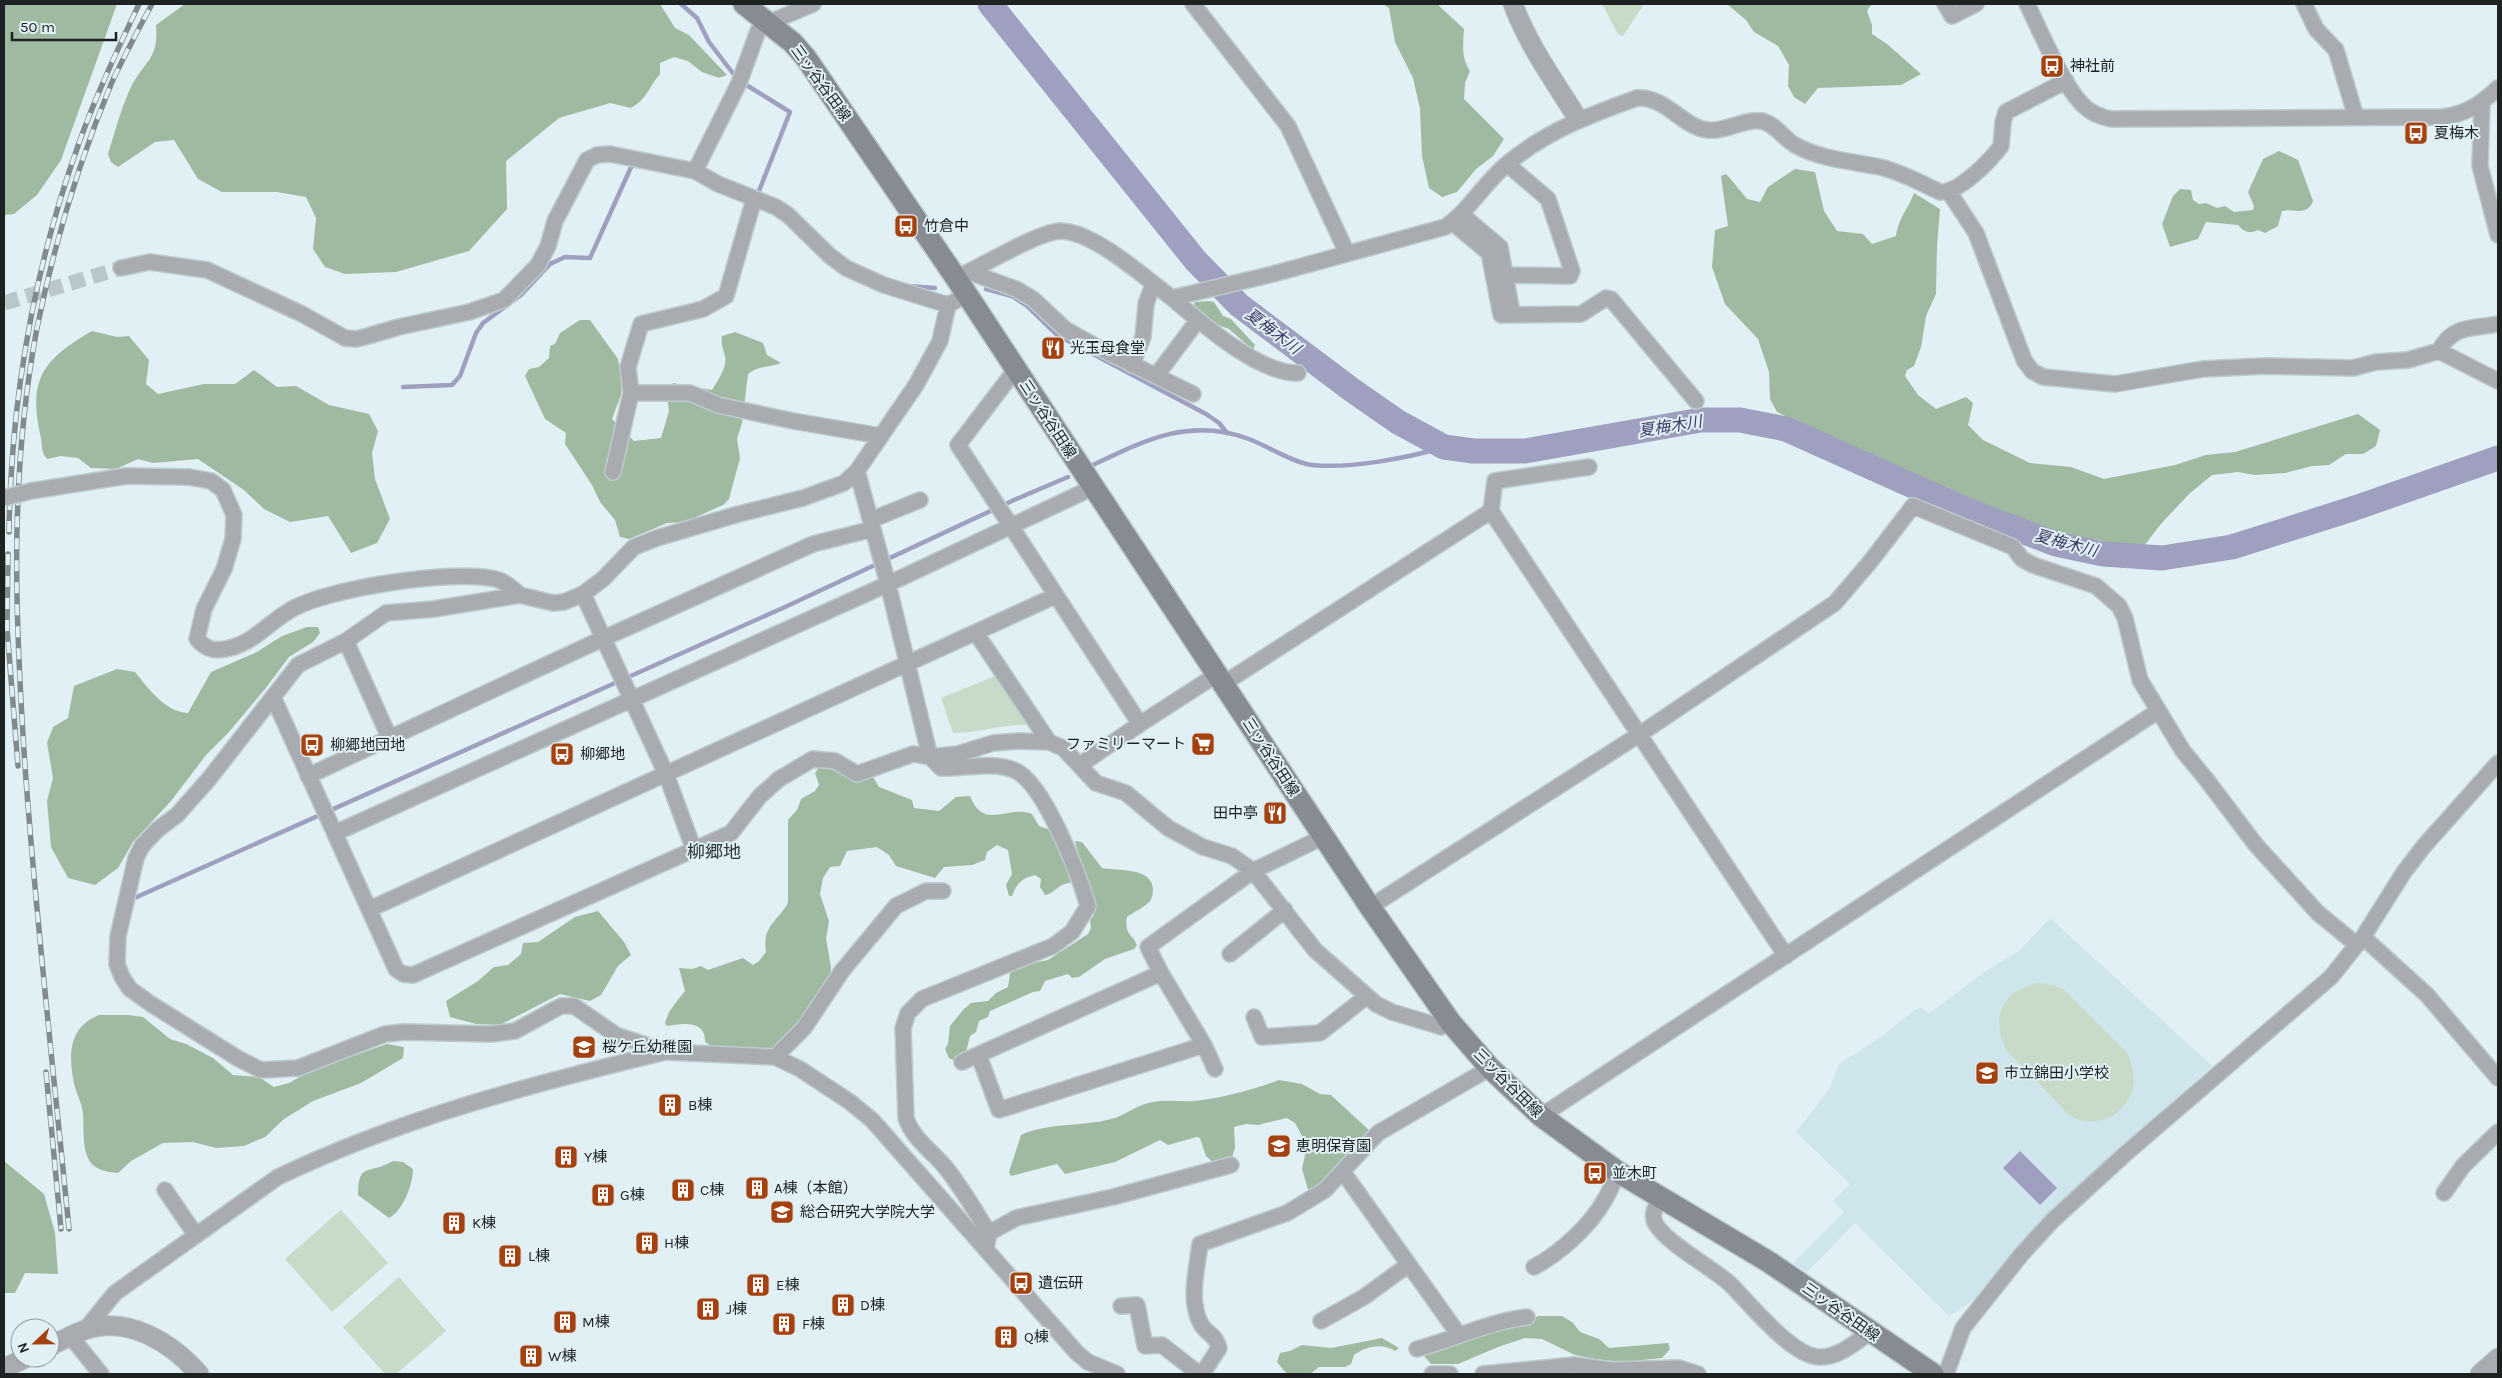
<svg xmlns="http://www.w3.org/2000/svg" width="2502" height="1378" viewBox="0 0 2502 1378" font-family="Karla,'Noto Sans JP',sans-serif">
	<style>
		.built { fill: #cde5eb }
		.green { fill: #c7dbc8 }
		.forest { fill: #9fbaa1 }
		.water { fill: #9f9fbf }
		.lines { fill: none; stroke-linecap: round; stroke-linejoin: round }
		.stream { stroke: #9f9fbf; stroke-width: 4.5 }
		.river { stroke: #9f9fbf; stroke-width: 25 }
		.minor-tunnel { stroke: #bac7ca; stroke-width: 15; stroke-dasharray: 15 8; stroke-linecap: butt }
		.minor-casing { stroke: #becbce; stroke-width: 18 }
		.tertiary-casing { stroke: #becbce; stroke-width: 21 }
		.secondary-casing { stroke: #becbce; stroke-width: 24 }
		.minor { stroke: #a8acb0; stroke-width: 15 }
		.tertiary { stroke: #a8acb0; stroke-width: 19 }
		.secondary { stroke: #878c93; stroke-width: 21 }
		.rail-casing { stroke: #818b8e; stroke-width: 5.5 }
		.rail { stroke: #e1f0f4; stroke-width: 4; stroke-dasharray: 11; stroke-linecap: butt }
		.minor-bridge-casing { stroke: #becbce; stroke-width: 18; stroke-linecap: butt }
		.minor-bridge { stroke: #a8acb0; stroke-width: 15 }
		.labels { text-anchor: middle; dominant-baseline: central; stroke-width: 4; stroke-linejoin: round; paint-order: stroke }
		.poi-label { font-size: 15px; fill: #1c2122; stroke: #e1f0f4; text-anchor: start }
		.street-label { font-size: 15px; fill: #1c2122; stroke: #e1f0f4 }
		.water-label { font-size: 16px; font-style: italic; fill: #3c3966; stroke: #e1f0f4 }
		.quarter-label { font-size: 18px; fill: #2a3639; stroke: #e1f0f4 }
	</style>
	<rect width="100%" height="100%" fill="#e1f0f4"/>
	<path class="built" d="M2050,918L2212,1066L2079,1185L2038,1226L1977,1298L1949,1316L1855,1223L1807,1272L1793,1263L1844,1212L1833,1201L1850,1184L1796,1132L1829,1090L1839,1064L1878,1039L1916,1009L1921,1008L1929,1013L1934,1010L1983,973L2019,951Z"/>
	<path class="green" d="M1602,4H1644L1623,36L1618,34Z
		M1000,674L1031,725C1004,723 979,733 953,733L941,698Z
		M2038,983L2053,985L2063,989L2128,1054C2135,1071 2137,1089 2125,1104C2113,1121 2089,1127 2071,1116C2064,1111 2058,1103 2052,1097C2037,1081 2022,1066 2006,1050C1991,1018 2001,991 2038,983Z
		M341,1210L388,1263L332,1312L285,1259Z
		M399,1277L446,1331L396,1374H385L343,1327Z"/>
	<path class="forest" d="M4,4H117L61,160L37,195L14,214L4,215Z
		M185,4H660L675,28L689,35L727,75L719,78L702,72L688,61L674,57L660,63V74C648,88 648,98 631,108L610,103L559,118L506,161L507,209L469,251L396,272L345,274L325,267L313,249L316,218L306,197L277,192H222L198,179L174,140L155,142L118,167L111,162L108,154C115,132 121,108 131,87C145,60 159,60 156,25Z
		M1383,4H1437L1464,29C1463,44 1461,58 1470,71L1465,83L1464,99L1504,139L1493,156L1476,169L1457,192L1442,197L1429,188L1422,156L1420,109L1413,78L1395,42L1389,8Z
		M1727,4H1872L1867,11L1872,25V34L1887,44L1921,74L1901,85L1818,88L1805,104L1794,97L1788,86L1789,65L1778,46L1754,32L1746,20Z
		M2279,151L2298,160L2313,201C2307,217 2293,208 2282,211L2278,226L2265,233L2258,230C2249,234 2244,232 2238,225L2206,222L2198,239L2170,247L2162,224L2173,196L2180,189L2191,190L2193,200L2199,204L2206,203L2217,208L2225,206L2234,212L2253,210L2254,206L2248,192L2263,159Z
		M1795,169L1815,172L1824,211L1837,231L1863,234L1872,244L1896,236C1899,217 1907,211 1914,193L1940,209L1937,246L1936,294L1926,316L1921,347L1914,366L1907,370L1905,376L1918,395L1936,409L1966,397L1973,403L1968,425L1983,440L2030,463L2071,467L2104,479L2175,465L2206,455L2235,452L2358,414L2380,430L2376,446L2363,454H2346L2329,465L2312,466L2285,473L2255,475L2238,472L2212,475L2189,494L2160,525L2144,546L2119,547L2099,540L2040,532L1907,476L1777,412L1770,399L1769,372L1758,339L1725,304L1712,267L1715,230L1728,226L1721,176L1726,174L1729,177L1747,199L1760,202L1768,187Z
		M1209,301L1214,302L1223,316L1231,319L1255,345L1253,350L1229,329L1207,321L1194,305L1195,302Z
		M580,320H590L618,359L622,384L621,395L612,419L634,441L661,438L669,411L667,396L673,383L712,390C717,381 728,367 725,356C723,348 721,345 722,336L735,332L763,343L767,355L781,363C770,367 757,366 748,374L742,423L737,439L740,458L729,499L723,505L685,522L667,523L629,539L620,537L615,520L600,502L592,485L565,444L566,433L545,419L525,376L529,369L539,367L549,358L550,346L555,344L560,333Z
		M92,331L117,337L129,336L149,360L146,384L158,394L204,384H235L254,370L277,387L296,386L329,405L369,414L378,431L372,453L375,479L390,519L377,543L351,553L328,516L290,522L264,509L244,490L198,459L153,463L138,459L116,469L91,468L78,458L61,456L47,459C40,451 43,444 40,434C28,378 44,359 92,331Z
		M307,627H318L320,633L313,642L289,657L265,689L228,733L206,755L171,801L133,842L118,868L95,885L68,878L51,847L47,801L53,778L47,743L53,727L68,718L74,686L117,669L135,672C148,688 165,712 188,713L211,672L257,652L282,636Z
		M820,766L857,770L873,777L879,787L912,800L914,808L939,811L956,797L970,796C984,832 1008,804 1032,814L1039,826L1050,830L1072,874L1070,883C1057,884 1056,893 1045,895L1040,887L1041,879L1035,875C1022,878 1017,883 1012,896H1009L1006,885L1012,874L1008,850L997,845L987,852L985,860L972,865L944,867L935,878L896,866L889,855L877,847L847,851L840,866L830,867L823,878L820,894L829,921L826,939L831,967L830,979L800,1027L771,1051L716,1049L705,1042C706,1020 683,1023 667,1026L665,1023C668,1011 677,1001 685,991L679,968L692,969L701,966L708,970L743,958L753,965L759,961L766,952C762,926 777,922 788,903V820L797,810L801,799L815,791L819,785L815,773Z
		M1075,841L1082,842L1102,868C1118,871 1152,867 1153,889C1153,893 1152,898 1150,901C1145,907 1134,912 1127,917C1124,935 1132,933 1137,945L1134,949L1105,959L1079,977L1072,978L1068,974L1045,981L1040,991L1033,992L990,1011L988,1017L979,1021L976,1032L970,1036L965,1056L955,1061L949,1058L945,1049L948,1044L950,1026L963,1010L971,1003L988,1001L996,993L1008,987L1010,973L1018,966L1048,960L1088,934L1091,928L1090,920L1094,915Z
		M598,911L624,942L631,955L618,966L601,995L590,1001L560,994L500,1025L476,1024L450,1017L446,1001L478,981L494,967L508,965L521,954L523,943L538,942L575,917Z
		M99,1015H128L143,1017L170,1039L186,1044L213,1058L233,1075L259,1077L274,1087L289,1083L308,1072L387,1044L404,1047L403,1058L361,1083L313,1101L284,1119L265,1137L244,1146L216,1148L193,1142L163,1143L131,1161L118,1173C107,1172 93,1170 88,1158C82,1145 84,1127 83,1113C82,1103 76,1093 74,1083C68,1054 69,1027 99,1015Z
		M1279,1080L1302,1084L1320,1094L1331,1095L1371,1132L1352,1158L1309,1193L1302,1169L1306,1151L1302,1136L1295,1123L1287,1118L1258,1125L1246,1124L1234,1127L1235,1148L1231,1160L1215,1164L1206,1156L1200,1138L1197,1137L1168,1145L1160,1140L1115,1162L1065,1174L1057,1164L1011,1176L1009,1172L1021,1135C1049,1122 1082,1127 1111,1119C1125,1116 1135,1105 1153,1102C1167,1099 1180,1102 1194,1101C1223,1098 1252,1090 1279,1080Z
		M4,1161L44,1194L55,1233L58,1274L25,1273L15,1293H4Z
		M393,1161L403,1162L413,1169C413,1184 403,1211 389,1218L358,1195C358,1161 370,1175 393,1161Z
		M1538,1316H1562L1572,1322L1580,1332L1599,1339L1609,1348L1668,1343L1670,1349L1662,1358L1623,1362L1595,1359L1575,1355L1542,1339L1525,1338L1498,1347L1458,1364H1431L1424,1356L1425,1350L1527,1322Z
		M1382,1338L1399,1348L1395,1351C1382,1343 1367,1346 1354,1355L1351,1364L1345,1367H1319L1310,1374H1287L1277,1362L1280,1353L1290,1351L1302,1345L1331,1348Z"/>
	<path class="water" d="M2020,1151L2057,1188L2040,1205L2003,1168Z"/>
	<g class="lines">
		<path class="stream" d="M681,4L697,18L709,42L735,76
			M743,83L790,112L759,191L760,195
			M908,286L935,288
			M986,289L1012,296L1027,306L1057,335L1206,414L1219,423L1227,433
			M403,387L452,385L460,376L476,333L483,323L521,295L550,264L565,257L590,258L632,165L636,166
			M1093,465C1145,440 1190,417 1249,439C1267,446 1294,463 1312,465C1350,469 1408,458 1444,447
			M130,900L785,607L1014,500L1068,477"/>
		<path class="river" d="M990,4L1196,261L1239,305L1352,390L1398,422L1444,447L1473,451H1525L1701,420H1740L1786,429L1962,508L2056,544L2103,554L2162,558L2232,547L2355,508L2498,458"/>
		<path class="minor-tunnel" d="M4,303L121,268"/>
		<g class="minor-casing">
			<path id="minor" d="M1193,4L1288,126L1347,253
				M1945,4L1952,16L1976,4
				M2027,4C2040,30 2064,88 2084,106C2091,113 2101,117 2111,119L2443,117C2466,114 2481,104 2498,88
				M2304,4L2316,29L2336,50L2356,117
				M2482,103L2480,166L2498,235
				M695,171L739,83L758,31L768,23L813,4
				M1949,192L1976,233L2024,360L2032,371L2043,377L2115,384L2203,369L2265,366L2353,368L2376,362L2408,360L2439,351L2498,381
				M1461,214L1500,247L1511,307
				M1452,222L1489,253L1501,315L1581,314L1606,298L1611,299L1696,401
				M121,268L150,262L207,270L302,314L345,338L356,339L368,336L399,327L469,312L504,300L538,265L548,246L555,221L587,160L597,155L610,154L695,171L718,184L776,207L788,215L830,256L846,268L884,285L948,305
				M969,272L1016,289L1033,299L1065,329L1097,347L1193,394
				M1506,275L1570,276L1572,271L1548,199L1507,164
				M956,278C979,268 1039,231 1061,231C1095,232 1145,278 1172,298L1273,274L1445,227C1469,211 1484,183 1507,164C1546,131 1590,115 1637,98C1666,96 1683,128 1708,130C1726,132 1743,119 1761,121C1775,123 1784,139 1795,145C1822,160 1851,161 1880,167C1901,172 1921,183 1940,192C1959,193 1990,161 2001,146L2003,122L2006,112L2066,81
				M966,295L948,305L940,341L916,385L857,471L844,483L803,498L735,515L657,538L634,547L603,579L583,594L564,602L553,603L520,595L434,609L386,613L346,641L298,665L209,779L177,815L157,830L142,846L136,858L118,936L117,964L122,977L130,989L151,1004L239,1059L261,1070L298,1068L385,1034L404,1032L491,1034L515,1031L561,1006H574L616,1035L667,1052L775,1057L800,1069L850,1102L872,1120L1077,1353L1088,1362L1117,1374
				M1172,298C1201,323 1259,374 1298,373
				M2439,351C2453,324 2473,329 2498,324
				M1132,365L1143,337L1146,304L1153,284
				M1016,369L958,445L1140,724
				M1156,376L1198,320
				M631,393L628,367L641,324L703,309L726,296L754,199
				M857,471L888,584L930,757L941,768C965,769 992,761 1014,770C1044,782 1079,875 1088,906L1072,932L1053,946L922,999L908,1013L903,1028L906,1118C912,1138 933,1152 946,1168C962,1188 975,1211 989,1233L986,1248
				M613,472L631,393H690L718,405L793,421L881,436
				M31,491L126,476L189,477L211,481L223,490L234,515L233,539L224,569L204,609L197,639C207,650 215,652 230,648C255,642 271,620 294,608C332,588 453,569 495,579C505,581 513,589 520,595
				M1491,511L1786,956
				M871,520L920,500
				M583,594L666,774L694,850
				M976,633L1049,742
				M346,641L390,739
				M1223,684L1491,511L1495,481L1589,467
				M274,699L396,969L403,974L413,975L731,833L760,796L779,779L813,759L835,761L857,774L913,754L930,757L958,754L993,743L1019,741L1049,742L1063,748L1096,783L1126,793L1168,828L1203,847L1232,856L1253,871L1315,950L1376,1004L1392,1012L1432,1024L1441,1027L1451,1023
				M1080,765L1140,724L1216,675
				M308,776L602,639L813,544L873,529
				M335,833L888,584L1092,488
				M1370,907L1640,734L1835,603L1870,562L1913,506L2013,547L2022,559L2033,565L2096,586L2119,606L2125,618L2140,680L2183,751L2206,779L2256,845L2318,913L2357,945
				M370,909L1055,596
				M2363,937L2427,995L2498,1078
				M1230,954L1285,910
				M1254,1017L1262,1037L1320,1033L1367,996
				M1204,1045L1215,1069
				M979,1056L999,1110L1204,1045L1161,973L1148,947L1253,871L1323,837
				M775,1057L804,1028L842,971L896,906L926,891H943
				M962,1062L1161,973
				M1541,1116L2158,711
				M1343,1172L1459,1335
				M165,1190L195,1234
				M2444,1193L2463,1166L2498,1132
				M1660,1198C1656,1206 1651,1214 1655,1223C1666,1243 1711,1267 1729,1283C1749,1302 1791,1356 1819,1357C1838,1358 1856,1342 1870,1332
				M989,1233L1016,1218L1113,1197L1231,1165
				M1534,1267C1560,1253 1589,1227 1604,1201C1610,1192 1613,1182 1618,1172
				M1121,1306L1137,1305L1145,1346L1162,1345L1199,1374
				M1321,1321L1364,1297L1408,1265
				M85,1330L115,1293L278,1177C401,1118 533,1084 665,1052
				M71,1337L101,1374
				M1417,1349C1454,1339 1488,1322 1527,1317
				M1206,1368L1219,1348C1215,1333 1207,1335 1201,1324C1188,1301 1197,1269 1200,1244L1287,1213L1325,1190L1378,1133L1490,1068
				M1432,1374H1450
				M1483,1374L1574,1365L1611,1370L1679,1368L1698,1374
				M1946,1374L1963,1328L2021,1255L2052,1221L2124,1155L2331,977L2363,937L2404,872L2424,846L2498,763"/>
		</g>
		<g class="tertiary-casing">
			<path id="tertiary" d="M1513,4C1528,45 1555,82 1578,119
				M50,1346C61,1341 73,1334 85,1330C128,1315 172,1343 199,1374
				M4,1368L26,1358
				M2480,1374L2498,1358"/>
		</g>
		<g class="secondary-casing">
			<path id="secondary" d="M744,4L793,43L806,58L956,278L1370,907L1451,1023L1490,1068L1541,1116L1618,1172L1769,1262L1933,1374"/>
		</g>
		<use href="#minor" class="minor"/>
		<use href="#tertiary" class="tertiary"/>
		<use href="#secondary" class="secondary"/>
		<g class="rail-casing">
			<path id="rail" d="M9,532C11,399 34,268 79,143C96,95 118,49 139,4
				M8,554L7,628L18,766
				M46,1072L61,1229
				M69,1229C54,1075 36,920 25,766C15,618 9,475 37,328C54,245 79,161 112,82C124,56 138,30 152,4"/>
		</g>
		<use href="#rail" class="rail"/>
		<g class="minor-bridge-casing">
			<path id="minor-bridge" d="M4,498L31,491"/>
		</g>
		<use href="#minor-bridge" class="minor-bridge"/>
	</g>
	<defs>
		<g id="bus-square" transform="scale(1.25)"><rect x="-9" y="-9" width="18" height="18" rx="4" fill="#a5410e" stroke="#e1f0f4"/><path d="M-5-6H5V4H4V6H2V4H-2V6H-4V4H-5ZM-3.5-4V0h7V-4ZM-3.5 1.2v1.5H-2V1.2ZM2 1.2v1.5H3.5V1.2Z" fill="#fff"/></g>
		<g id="restaurant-square" transform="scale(1.25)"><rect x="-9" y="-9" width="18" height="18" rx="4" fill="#a5410e" stroke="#e1f0f4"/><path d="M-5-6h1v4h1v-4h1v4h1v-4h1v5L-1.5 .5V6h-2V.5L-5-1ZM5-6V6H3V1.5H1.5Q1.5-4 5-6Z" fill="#fff"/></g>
		<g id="supermarket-square" transform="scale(1.25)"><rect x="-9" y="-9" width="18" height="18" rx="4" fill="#a5410e" stroke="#e1f0f4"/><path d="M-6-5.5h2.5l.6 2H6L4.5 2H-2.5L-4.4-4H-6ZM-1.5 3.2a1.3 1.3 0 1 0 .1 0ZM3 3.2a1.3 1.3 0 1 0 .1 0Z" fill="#fff"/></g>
		<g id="school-square" transform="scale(1.25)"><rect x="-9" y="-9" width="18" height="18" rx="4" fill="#a5410e" stroke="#e1f0f4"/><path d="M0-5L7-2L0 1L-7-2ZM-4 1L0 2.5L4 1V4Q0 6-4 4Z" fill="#fff"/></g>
		<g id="building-square" transform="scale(1.25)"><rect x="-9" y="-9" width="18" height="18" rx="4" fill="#a5410e" stroke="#e1f0f4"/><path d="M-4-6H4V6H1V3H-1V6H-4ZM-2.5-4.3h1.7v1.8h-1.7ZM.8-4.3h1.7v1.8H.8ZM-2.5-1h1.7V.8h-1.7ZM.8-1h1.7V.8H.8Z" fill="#fff"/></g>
		<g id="university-square" transform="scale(1.25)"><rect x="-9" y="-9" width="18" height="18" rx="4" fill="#a5410e" stroke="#e1f0f4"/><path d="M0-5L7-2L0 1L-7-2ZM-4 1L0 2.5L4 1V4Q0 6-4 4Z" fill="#fff"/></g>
	</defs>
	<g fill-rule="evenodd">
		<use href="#bus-square" x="2052" y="66"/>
		<use href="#bus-square" x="2416" y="133"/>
		<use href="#bus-square" x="906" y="226"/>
		<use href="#restaurant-square" x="1053" y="348"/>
		<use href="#supermarket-square" x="1203" y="744"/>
		<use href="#bus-square" x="312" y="745"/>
		<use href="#bus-square" x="562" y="754"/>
		<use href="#restaurant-square" x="1275" y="813"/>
		<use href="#school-square" x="584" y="1047"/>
		<use href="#school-square" x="1987" y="1073"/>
		<use href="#building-square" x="670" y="1105"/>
		<use href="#school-square" x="1279" y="1146"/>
		<use href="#building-square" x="566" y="1157"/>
		<use href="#bus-square" x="1595" y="1173"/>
		<use href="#building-square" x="757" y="1188"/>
		<use href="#building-square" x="683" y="1190"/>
		<use href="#building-square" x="603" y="1195"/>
		<use href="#university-square" x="782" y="1212"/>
		<use href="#building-square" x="454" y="1223"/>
		<use href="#building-square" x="647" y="1243"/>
		<use href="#building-square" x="510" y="1256"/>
		<use href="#bus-square" x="1021" y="1283"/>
		<use href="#building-square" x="758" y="1285"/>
		<use href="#building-square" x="843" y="1305"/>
		<use href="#building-square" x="708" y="1309"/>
		<use href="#building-square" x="565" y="1322"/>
		<use href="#building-square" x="784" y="1324"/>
		<use href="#building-square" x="1006" y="1337"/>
		<use href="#building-square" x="531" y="1356"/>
	</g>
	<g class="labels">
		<g class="poi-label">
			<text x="2070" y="66">神社前</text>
			<text x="2434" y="133">夏梅木</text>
			<text x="924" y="226">竹倉中</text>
			<text x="1070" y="348">光玉母食堂</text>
			<text x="1186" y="744" text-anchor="end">ファミリーマート</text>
			<text x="330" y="745">柳郷地団地</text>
			<text x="580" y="754">柳郷地</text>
			<text x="1258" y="813" text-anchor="end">田中亭</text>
			<text x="602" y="1047">桜ケ丘幼稚園</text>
			<text x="2004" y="1073">市立錦田小学校</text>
			<text x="688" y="1105">B棟</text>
			<text x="1296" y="1146">恵明保育園</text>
			<text x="584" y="1157">Y棟</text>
			<text x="1612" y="1173">並木町</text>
			<text x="774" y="1188">A棟（本館）</text>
			<text x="700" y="1190">C棟</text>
			<text x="620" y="1195">G棟</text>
			<text x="800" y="1212">総合研究大学院大学</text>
			<text x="472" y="1223">K棟</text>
			<text x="664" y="1243">H棟</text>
			<text x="528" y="1256">L棟</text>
			<text x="1038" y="1283">遺伝研</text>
			<text x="776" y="1285">E棟</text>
			<text x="860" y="1305">D棟</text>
			<text x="726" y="1309">J棟</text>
			<text x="582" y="1322">M棟</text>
			<text x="802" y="1324">F棟</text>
			<text x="1024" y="1337">Q棟</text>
			<text x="548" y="1356">W棟</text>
		</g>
		<g class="street-label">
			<text transform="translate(821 83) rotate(54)">三ッ谷谷田線</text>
			<text transform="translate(1048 419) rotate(57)">三ッ谷谷田線</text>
			<text transform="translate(1271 757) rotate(57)">三ッ谷谷田線</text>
			<text transform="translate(1508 1083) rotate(45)">三ッ谷谷田線</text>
			<text transform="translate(1841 1312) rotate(35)">三ッ谷谷田線</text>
		</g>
		<g class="water-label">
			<text transform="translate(1273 331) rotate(37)">夏梅木川</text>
			<text transform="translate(1670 426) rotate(-9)">夏梅木川</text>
			<text transform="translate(2066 543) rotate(15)">夏梅木川</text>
		</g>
		<g class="quarter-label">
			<text x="714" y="852">柳郷地</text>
		</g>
	</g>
	<rect width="2502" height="1378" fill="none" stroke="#1c2122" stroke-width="10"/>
	<g transform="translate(35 1343) rotate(248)"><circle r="24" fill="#e1f0f4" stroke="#929da0"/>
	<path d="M0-4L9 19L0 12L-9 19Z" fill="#a5410e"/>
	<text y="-8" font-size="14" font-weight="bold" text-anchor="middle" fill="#1c2122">N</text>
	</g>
	<path d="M12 32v8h104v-8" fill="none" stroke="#1c2122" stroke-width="2.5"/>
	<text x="20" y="32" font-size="15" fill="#1c2122" stroke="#e1f0f4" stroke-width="4" paint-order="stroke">50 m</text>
</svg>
